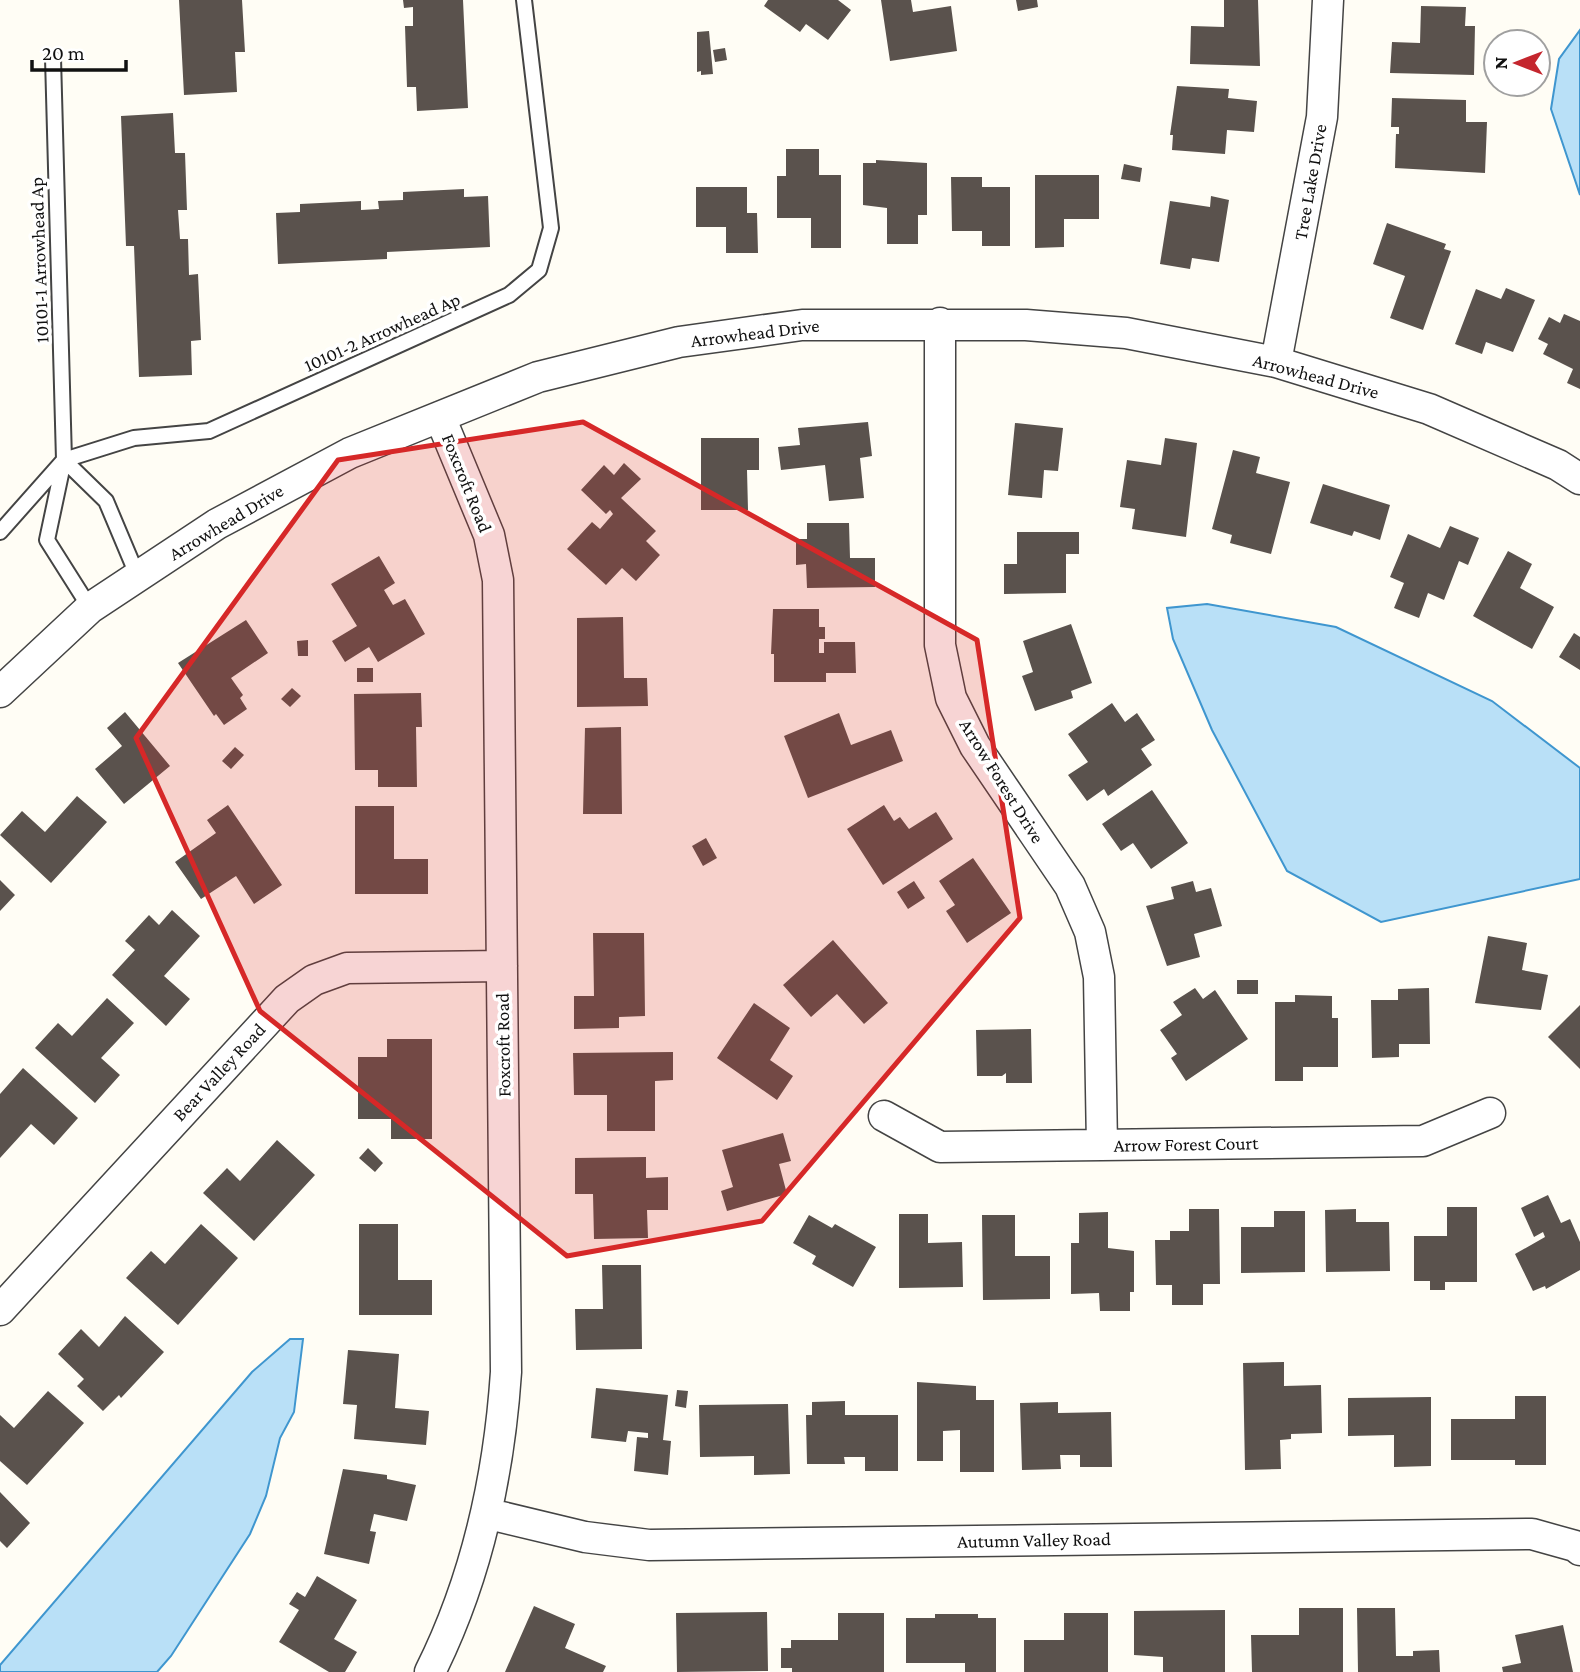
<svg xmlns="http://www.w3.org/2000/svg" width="1580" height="1672" viewBox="0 0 1580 1672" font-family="'Crimson Pro',serif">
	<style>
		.water { fill: #b9e0f7; stroke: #3f96cf; stroke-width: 2 }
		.building { fill: #5a524d }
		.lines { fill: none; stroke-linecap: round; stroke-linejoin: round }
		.lane-casing { stroke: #444; stroke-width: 18 }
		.street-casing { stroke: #444; stroke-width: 33 }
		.lane { stroke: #fff; stroke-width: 14 }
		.street { stroke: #fff; stroke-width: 30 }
		.marked { fill: #d62828; fill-opacity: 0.2; stroke: #d62828; stroke-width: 5; stroke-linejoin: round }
		.labels { text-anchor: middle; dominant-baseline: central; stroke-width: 7; stroke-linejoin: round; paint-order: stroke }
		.street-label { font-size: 19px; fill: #111; stroke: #fff }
	</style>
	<rect width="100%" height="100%" fill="#fffdf5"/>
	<path class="water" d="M1580,30V195L1551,109L1559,59Z
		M1207,604L1336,627L1492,701L1580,768V879L1381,922L1287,871L1212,730L1173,639L1167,608Z
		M290,1339H303L294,1412L280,1438L266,1496L250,1534L171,1656L157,1672H0V1665L252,1372Z"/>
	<path class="building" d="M179,0H242L245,52H235L237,92L184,95Z
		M403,0H463L468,108L417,111L416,87H407L405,26H413V7L404,8Z
		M768,0H838L851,10L828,40L806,24L800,32L764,6Z
		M881,0H911L913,12L951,6L957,51L890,61Z
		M1016,0H1037L1038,7L1018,11Z
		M1224,0H1258L1260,66L1190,64L1191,26L1224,27Z
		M1421,6L1466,7L1465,26H1475L1474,75L1390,73L1392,42L1420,43Z
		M709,31L713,74L701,75V71L697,72V32Z
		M725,48L727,60L715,62L713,50Z
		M1177,86L1229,89L1228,98L1257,101L1254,132L1227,130L1225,154L1172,150L1173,135H1170Z
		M1392,98L1466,100V122H1487L1485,173L1395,168L1396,134H1399V127H1391Z
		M173,113L175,153H185L187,210H178L180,239H188L189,275L198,274L201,340L191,341L192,375L139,377L134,246H126L121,116Z
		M786,149H819V175H841V248H811V218H777V176H786Z
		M876,160L927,163V215H918V244H887V208L863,205V163H876Z
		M1124,164L1142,168L1140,182L1121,179Z
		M1035,175H1099V219H1064V247L1035,248Z
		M951,177H982V187H1010V246H982V231H952Z
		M696,187H747V213H757L758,253H726V227H696Z
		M464,189V197L488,196L490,247L387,252V259L278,264L276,213L300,212V204L361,201V210L379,209L378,201L403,200V192Z
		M1211,196L1229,200L1219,262L1192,258L1190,269L1160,264L1170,201L1210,207Z
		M1387,223L1446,244L1444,249L1451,251L1423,330L1390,318L1405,276L1373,264Z
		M1506,288L1535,300L1513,352L1486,342L1482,354L1455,344L1476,289L1501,299Z
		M1564,314L1580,321V389L1567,383L1573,369L1543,354L1548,344L1538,339L1549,317L1560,323Z
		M868,422L872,456L860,458L864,498L829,501L825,465L781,470L778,447L800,445L798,428Z
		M1015,423L1063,428L1058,471L1044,470L1042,498L1008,495Z
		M701,438H759V470H747L748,510H701Z
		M1165,438L1197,443L1186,537L1132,529L1135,509L1120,507L1127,460L1161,465Z
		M1233,450L1260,457L1256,473L1290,482L1271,554L1230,543L1232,535L1212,529Z
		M624,463L641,479L621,498L656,531L646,541L660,555L636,581L622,568L606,585L567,549L592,522L600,529L613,514L610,510L606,514L581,490L604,465L614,475Z
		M1323,484L1390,505L1380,540L1354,531L1352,536L1310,523Z
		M807,523H849L850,558H875V587L807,588L806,564L796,565V539H807Z
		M1450,526L1479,538L1468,565L1459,561L1444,600L1428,593L1419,618L1394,608L1404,583L1390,577L1408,534L1440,548Z
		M1017,532H1079V554H1066V593L1004,594V564H1017Z
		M1508,551L1532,564L1520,588L1554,607L1532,649L1473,616Z
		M379,556L395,583L384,590L393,605L405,599L425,634L378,662L369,647L345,662L332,641L357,626L331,584Z
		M773,609H819V627H825V639H819V653H824V642H855L856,673H826V682H774V654H771Z
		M623,617L624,678H647L648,706L577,707V618Z
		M246,620L268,653L231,678L243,695L240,698L247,709L224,725L216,714L214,716L178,663Z
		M1071,624L1092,683L1071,691L1073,698L1035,711L1022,676L1033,672L1023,641Z
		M1574,633L1580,637V670L1559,657Z
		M308,640V656H298L297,641Z
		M357,668H373V682H357Z
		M292,688L301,696L290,707L281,699Z
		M421,693L422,727H416L417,787H378V770H355L354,694Z
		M1112,703L1125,722L1137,713L1155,740L1141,749L1152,765L1108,796L1104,789L1087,801L1068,775L1088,762L1068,734Z
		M125,712L170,766L124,804L95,769L122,746L107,728Z
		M839,713L851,745L891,730L903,761L808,798L784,736Z
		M621,727L622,814H583L585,728Z
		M235,747L244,755L231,769L222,761Z
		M1152,790L1188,843L1151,869L1133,843L1121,851L1102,824Z
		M77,796L107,822L51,883L0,835L22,811L45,832Z
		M228,805L282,885L254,904L236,876L201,899L175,862L216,833L207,820Z
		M884,805L894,821L900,817L909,829L936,812L953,839L883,885L847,829Z
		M355,806H394V859H428V894H355Z
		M706,838L717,858L703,866L692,846Z
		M973,858L1011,913L967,943L946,911L955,905L939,881Z
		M0,880L15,895L0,911Z
		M914,881L925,898L908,909L897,892Z
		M1193,881L1196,892L1211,888L1222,926L1194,934L1200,957L1167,966L1146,906L1174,899L1171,887Z
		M172,910L200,936L164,976L190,999L166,1026L112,975L135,950L125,941L149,915L159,925Z
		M593,933H644L645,1016L619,1017V1028L574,1029V996H594Z
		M1488,936L1527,943L1522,970L1548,975L1541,1010L1475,1003Z
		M833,940L888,1003L864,1024L837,994L811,1017L783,985Z
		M1237,980H1258V994H1237Z
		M1195,988L1203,999L1215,990L1248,1039L1186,1081L1171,1058L1177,1054L1160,1030L1182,1015L1173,1002Z
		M1429,988L1430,1044H1399V1057L1372,1058L1371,1000H1398V989Z
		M1295,995L1332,996V1018H1338V1067H1303V1081H1275V1002H1295Z
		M107,998L134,1023L101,1058L120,1075L95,1103L35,1048L58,1023L72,1036Z
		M754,1003L790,1028L770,1060L793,1076L777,1100L717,1058Z
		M1580,1005V1069L1548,1037Z
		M1031,1029L1032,1083H1006V1073L1002,1076H977L976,1030Z
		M387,1039H432V1139H391V1119H358V1057H387Z
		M673,1052V1080L655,1081V1131H607V1095H574L573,1053Z
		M23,1068L78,1118L54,1145L31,1124L0,1158V1094Z
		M783,1133L791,1161L779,1164L787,1194L727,1211L721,1191L733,1187L722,1150Z
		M277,1140L315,1175L254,1241L203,1193L227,1168L240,1181Z
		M368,1148L383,1163L375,1172L359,1158Z
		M646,1157V1178L668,1177V1210H647L648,1238L594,1239L593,1194H575V1158Z
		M1548,1195L1561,1223L1570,1219L1580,1242V1270L1546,1289L1545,1286L1533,1291L1515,1254L1545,1237L1543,1232L1534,1237L1521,1208Z
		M1447,1207H1477V1282H1445V1290H1430V1281H1414V1236H1447Z
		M1189,1209H1219L1220,1284H1203V1305H1172V1285H1156L1155,1240H1170V1231H1189Z
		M1356,1209V1222H1389L1390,1271L1326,1272L1325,1210Z
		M1274,1211H1305V1272L1241,1273V1227H1274Z
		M1108,1212V1248L1134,1251V1292H1130V1311H1100L1099,1293L1071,1294V1243H1079V1213Z
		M899,1214H928V1243L962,1242L963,1287L899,1288Z
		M809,1215L832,1228L835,1224L876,1247L853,1287L812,1264L816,1256L793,1243Z
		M982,1215H1015V1256H1050V1299L983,1300Z
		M201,1224L238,1258L178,1325L126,1278L151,1251L165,1264Z
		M359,1224H398V1280H432V1315H359Z
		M602,1265H641L642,1349L576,1350L575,1309H603Z
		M125,1316L164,1352L121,1398L119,1395L103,1411L77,1386L84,1379L58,1354L81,1329L99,1347Z
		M348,1350L399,1354L395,1408L429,1411L426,1445L354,1439L357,1405L343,1404Z
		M1284,1362V1386L1321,1385L1322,1433L1291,1434V1439L1280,1440L1281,1469L1245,1470L1243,1363Z
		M917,1382L976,1386V1400H994V1472H960V1430L943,1431V1461H917Z
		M596,1388L668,1395L663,1440L671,1441L668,1475L634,1471L637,1437L648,1438V1433L628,1431L626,1442L591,1438Z
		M677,1390L688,1391L686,1408L675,1406Z
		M48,1391L84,1423L27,1485L0,1461V1415L14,1428Z
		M1515,1396H1546V1465H1515V1460H1451V1419H1515Z
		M1431,1397V1466L1394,1467V1435L1348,1436V1398Z
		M845,1401V1415H898V1471H865V1457H844L845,1464H807L806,1415H812V1402Z
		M1058,1402V1413L1111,1412L1112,1467H1080V1455H1060L1061,1469L1022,1470L1020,1403Z
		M788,1404L790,1474L754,1475V1456L700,1457L699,1405Z
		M343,1469L387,1475V1479L416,1485L407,1521L374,1514L370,1531L376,1532L369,1564L324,1554Z
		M0,1492L30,1523L7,1548L0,1541Z
		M317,1576L357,1600L334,1639L357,1652L345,1672H329L279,1642L299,1610L289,1604L297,1592L305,1597Z
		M534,1606L575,1624L565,1648L606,1666L603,1672H505Z
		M1299,1608H1343V1672H1252L1251,1635H1299Z
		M1357,1608H1395L1396,1656H1413V1651L1439,1650L1440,1672H1358Z
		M1225,1610V1672H1163V1657L1134,1655V1611Z
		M767,1612L768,1671L677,1672L676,1613Z
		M838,1613H884V1672H792V1668H781V1648H791V1640H838Z
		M1064,1613H1108V1672H1024V1640H1064Z
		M935,1614H978V1618H996V1672H965V1663H906V1618H935Z
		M1563,1625L1573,1672H1503L1502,1667L1521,1663L1515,1635Z"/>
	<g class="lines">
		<g class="lane-casing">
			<path id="lane" d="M53,58L64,460L47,540L90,608
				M64,460L106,501L138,577
				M0,532L64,460L134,438L209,431L509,295L539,270L551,228L524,0"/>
		</g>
		<g class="street-casing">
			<path id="street" d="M940,323V645L951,698L975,746L1070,886L1090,932L1099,977L1102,1145
				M1276,362L1322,117L1328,0
				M0,692L90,608L217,524L350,453L538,377L679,342L802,325H1026L1126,333L1276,362L1429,409L1558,465L1580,479
				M884,1116L940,1147L1423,1141L1490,1113
				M0,1310L287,999L314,980L347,968L502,966
				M489,1514L585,1537L649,1545L1532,1534L1575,1546L1580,1550
				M430,1672C477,1578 499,1477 506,1372L498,580L489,535L440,417"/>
		</g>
		<use href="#lane" class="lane"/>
		<use href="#street" class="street"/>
	</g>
	<path class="marked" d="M583,422L977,640L1020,918L762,1221L567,1256L260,1011L136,738L338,460Z"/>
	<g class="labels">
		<g class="street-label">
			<text transform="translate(1310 182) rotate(-80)">Tree Lake Drive</text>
			<text transform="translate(39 260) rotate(-92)">10101-1 Arrowhead Ap</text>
			<text transform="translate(382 332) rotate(-24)">10101-2 Arrowhead Ap</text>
			<text transform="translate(755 333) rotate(-7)">Arrowhead Drive</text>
			<text transform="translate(1316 376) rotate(15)">Arrowhead Drive</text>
			<text transform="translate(467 483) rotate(68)">Foxcroft Road</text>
			<text transform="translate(226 522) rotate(-31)">Arrowhead Drive</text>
			<text transform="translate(1002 781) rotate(58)">Arrow Forest Drive</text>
			<text transform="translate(503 1045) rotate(-91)">Foxcroft Road</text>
			<text transform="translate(219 1072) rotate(-47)">Bear Valley Road</text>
			<text transform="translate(1186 1144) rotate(-1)">Arrow Forest Court</text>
			<text transform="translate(1034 1540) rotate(-1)">Autumn Valley Road</text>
		</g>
	</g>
	<g transform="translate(1517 63) rotate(270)"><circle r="33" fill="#ffffff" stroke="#a0a0a0" stroke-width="2"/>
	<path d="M0-5L12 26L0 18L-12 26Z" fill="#c4262e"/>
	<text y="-10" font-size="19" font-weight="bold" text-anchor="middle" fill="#111111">N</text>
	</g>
	<path d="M32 60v10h94v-10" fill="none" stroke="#111111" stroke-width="3.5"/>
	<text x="42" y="60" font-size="21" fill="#111111" stroke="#ffffff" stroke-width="5" paint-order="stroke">20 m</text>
</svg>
